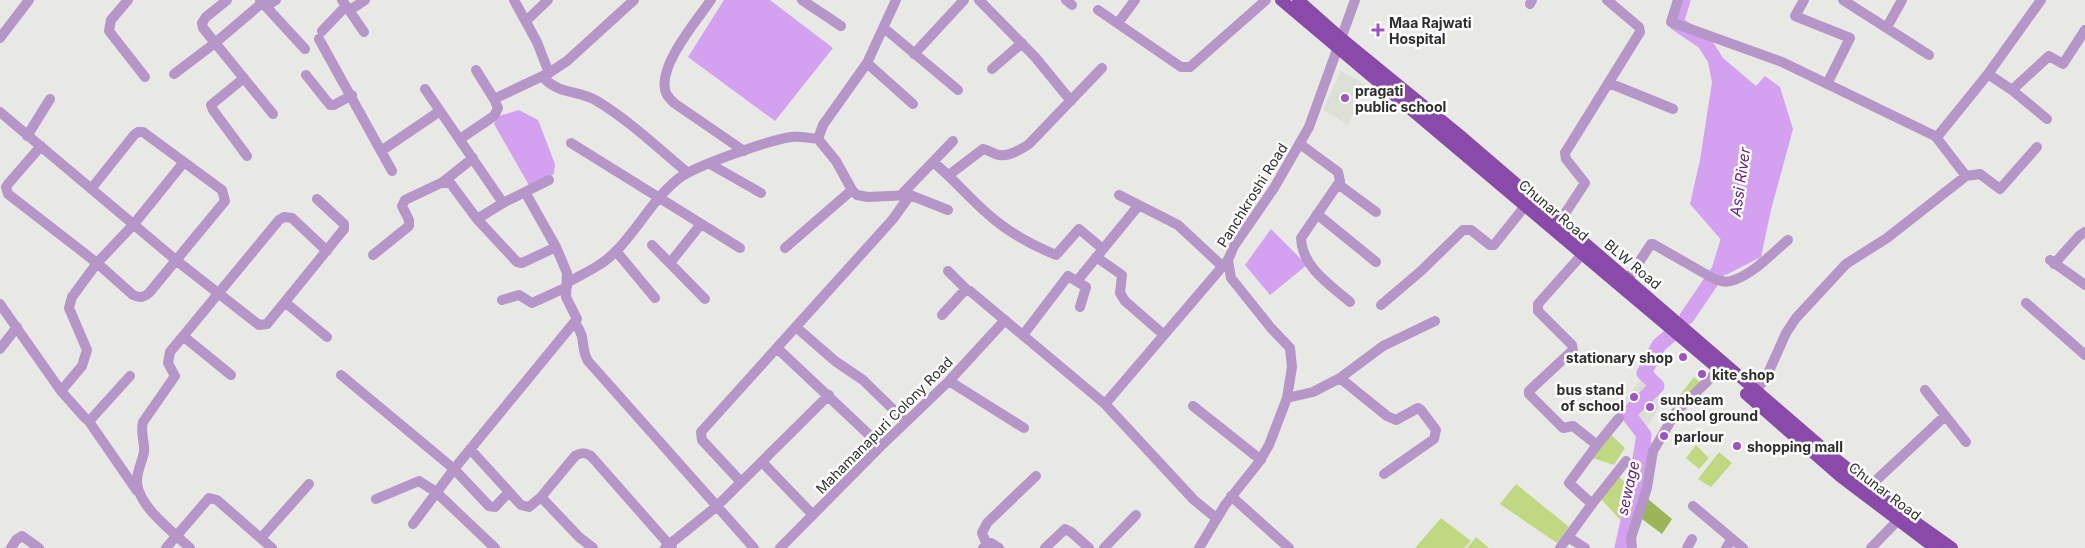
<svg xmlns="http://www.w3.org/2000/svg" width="2085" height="548" viewBox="0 0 2085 548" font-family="Inter,sans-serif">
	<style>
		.built { fill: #dbdfd5 }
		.green { fill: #bfd881 }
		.forest { fill: #9cb557 }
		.water { fill: #d4a1f1 }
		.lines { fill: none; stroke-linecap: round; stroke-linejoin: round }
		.stream { stroke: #d4a1f1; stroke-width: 2.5 }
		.river { stroke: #d4a1f1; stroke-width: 15 }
		.minor { stroke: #b695c9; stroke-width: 10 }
		.major { stroke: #8a4aaa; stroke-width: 12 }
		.poi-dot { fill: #9e52c4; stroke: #fff; stroke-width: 2 }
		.labels { text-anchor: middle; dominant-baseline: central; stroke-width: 5; stroke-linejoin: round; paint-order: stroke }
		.poi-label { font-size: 14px; font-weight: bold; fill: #2e2e2d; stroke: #fff; text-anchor: start }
		.street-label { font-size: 14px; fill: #2e2e2d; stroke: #fff }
		.water-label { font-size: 15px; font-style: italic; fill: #62227f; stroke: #fff }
	</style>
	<rect width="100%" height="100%" fill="#e8e9e5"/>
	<path class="built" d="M1341,71L1366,85L1348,125L1323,110Z
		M1641,380L1648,389L1627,412L1620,404Z
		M1656,392L1663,401L1647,427L1634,412Z"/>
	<path class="green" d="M1694,377L1701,383L1683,402L1677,399Z
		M1609,433L1625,448L1614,465L1590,457Z
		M1696,445L1709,458L1699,469L1686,458Z
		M1719,452L1732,463L1711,487L1698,479Z
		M1618,475L1630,488L1624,524L1601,499Z
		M1516,484L1569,527L1557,543L1500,504Z
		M1441,518L1471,541L1464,548H1415Z
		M1476,537L1489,548H1467Z"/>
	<path class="forest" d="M1648,499L1672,519L1662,534L1642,519Z"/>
	<path class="water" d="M724,0H770L833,48L775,121L688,57Z
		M1704,42L1756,86L1765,76L1780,87L1793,129L1771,210L1761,257L1726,275L1723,242L1690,204L1700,160L1712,82Z
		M519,110L538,120L555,164L554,174L530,187L494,124L499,116Z
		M1271,229L1307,265L1270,295L1245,265Z"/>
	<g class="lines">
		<path class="stream" d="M1648,451L1650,442
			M1634,514L1647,456"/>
		<path class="river" d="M1683,0L1676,23L1704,42L1715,59
			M1687,317L1719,270L1730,234
			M1622,548L1633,499L1644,435L1628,414L1657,386L1644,373L1659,345L1671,335"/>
		<path class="minor" d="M128,0L111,20L109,31L145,77
			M227,0L206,17L202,23L203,28L273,114
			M260,0L305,49
			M342,0L364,32
			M514,0L537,42L549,73
			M711,0C697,20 656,68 666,93C668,97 671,100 674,103L744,151
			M802,0L841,26
			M896,0L867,63L823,125L818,139L836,161L852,190L857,195L868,197L910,195L948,210
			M979,0L1035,57L1071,101
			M1066,0L1072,5
			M1678,0L1671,22L1782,62L1937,137L1988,74L2041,0
			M1804,0L1795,16L1850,38L1827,84
			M1843,0L1929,55
			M1530,4L1532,0
			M265,6L276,0
			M1098,10L1181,67H1190L1266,0
			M526,21L548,0
			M1118,23L1135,0
			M1887,27L1902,0
			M884,28L958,90
			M322,31L346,6L350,10L365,0
			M0,38L29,0
			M319,39L392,171
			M914,54L964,0
			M867,63L913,104
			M992,69L1022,43
			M549,73L545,79C559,94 581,91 597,101C630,121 658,148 688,173
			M174,74L215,43L262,3
			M1988,74L2012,90L2047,119
			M306,75L330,105H334L352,95
			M244,78L211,105L213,110L247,156
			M1609,83L1673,109
			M425,89L503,203
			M2012,90L2049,56L2063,64L2085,30
			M494,99L549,73L567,61L634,0
			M0,112L177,261L259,325L267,324L344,229V224L317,199
			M27,136L50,99
			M460,139L494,116L498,108L494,99L476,70
			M571,143L740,248
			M1300,144L1338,172L1340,181L1301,238C1302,267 1330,285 1350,302
			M41,146L8,184L6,187L8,194L97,263L133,295C140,298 143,298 149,293L225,201L222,190L143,132H138L134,135L91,189
			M381,151L440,111
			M933,162C953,178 969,198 989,215C1009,233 1032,245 1056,255L1079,229L1103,249
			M710,164L761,193
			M949,175L983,149C989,150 993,154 999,155C1008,157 1022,149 1029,144L1102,68
			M1966,176L1980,174L2000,189L2037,147
			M443,182L473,158
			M1338,184L1376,212
			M902,194L953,141
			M1119,195L1178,225L1222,266
			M1317,214L1376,262
			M477,219L503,203L549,180
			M1560,221L1585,183L1566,159L1565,153L1640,32L1639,27L1607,0
			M652,245L705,299
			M785,248L852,190
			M616,251L655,298
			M373,255L409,226V220L402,206L405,200L443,182L451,184L477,219L517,262L522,263L556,247
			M1096,257L1122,275L1120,293L1125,301L1164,335
			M2050,260L2085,285
			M670,263L701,224
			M2054,264L2079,236L2085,232
			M948,271L967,290
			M1628,279L1651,244H1653L1709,276C1716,280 1724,283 1731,281C1753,275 1772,253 1788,240
			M1077,281L1139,205
			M568,282C585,273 603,265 616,251C638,229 653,199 678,179C694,166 770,140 791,137C800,136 809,138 818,139
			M502,300L519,295L532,303L567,287
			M286,303L327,337
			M2026,303L2085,355
			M0,304L61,391L85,418L88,420L92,418L130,376
			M1381,305L1421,271L1463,230H1471L1490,245H1494L1529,201
			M942,315L965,290L970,291L1105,404L1194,500L1216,518
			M575,323C588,341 579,345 588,361L754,548
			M796,327L835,361L863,380L906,422
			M1023,335L1068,276L1086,287L1080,307
			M183,336L231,375
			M777,348L881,446
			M0,349L17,327
			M341,375L454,469L489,506L495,507L509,492
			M1340,378L1387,416L1396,420L1418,408L1421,410L1436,430L1434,439L1384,474
			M949,381L1024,428
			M1755,390L1765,380L1786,333L1796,318L1846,264L1887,238L1966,176L1936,137
			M1925,390L1966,442
			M61,391L82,366L87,350L69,308L72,297L97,263L134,224L184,162
			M1287,398L1313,392L1340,378L1383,346L1435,321
			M1105,404L1228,260
			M1193,406L1261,460
			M88,420L137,491
			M1597,445L1619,418
			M470,449L521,505L529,507L541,497L575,456C581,452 585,452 591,456L672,548
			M763,463L813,515
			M741,482L702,440L701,432L893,219L910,195
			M1870,486L1945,416
			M1231,496L1289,548
			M541,497L579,537L593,548
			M376,499L419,481L436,492L495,548
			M1592,504L1626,461
			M1693,506L1743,548
			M413,524L454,469L577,319L566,297L567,273L556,247L525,192
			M1568,537L1585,548
			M261,538L309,484
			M987,545L982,533L987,523L1036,476
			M11,548L16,540L22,536L39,548
			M166,548L209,498L217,500L272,548
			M190,548C173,532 139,507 137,483C136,472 142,463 144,452C145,442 140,433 143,422L175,376L168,363L170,352L279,220L284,217L292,218L327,251
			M665,548L717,506L829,395
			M780,548L881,446L949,381L1005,320
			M983,548L991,543L999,548
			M1045,548L1065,529L1071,532L1089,548
			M1104,548L1136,515
			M1199,548L1225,505L1259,462L1269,445L1287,398L1292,367L1290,348L1271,328L1231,278L1228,260L1234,246L1274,188L1309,127L1355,0
			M1560,548L1592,504L1569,483L1597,445L1573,426L1563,428L1529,394V391L1573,350L1572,345L1538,311V304L1587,249
			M1632,548L1631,538L1647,488L1653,451L1676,412L1723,366
			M1687,548L1692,539
			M1726,548L1732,539
			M1871,548L1902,516"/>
		<path class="major" d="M1281,0L1722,372
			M1298,0L1342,39L1463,138L1832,456L1904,514L1952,548
			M1746,394L1841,477L1935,548"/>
	</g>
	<g class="poi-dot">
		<path d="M1375.5 22.5h5v5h5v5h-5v5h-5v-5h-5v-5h5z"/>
		<circle cx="1345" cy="98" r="5"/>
		<circle cx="1683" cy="357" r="5"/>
		<circle cx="1702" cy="374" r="5"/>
		<circle cx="1634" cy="397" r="5"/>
		<circle cx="1650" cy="407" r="5"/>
		<circle cx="1664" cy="436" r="5"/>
		<circle cx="1737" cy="446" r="5"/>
	</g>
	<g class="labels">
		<g class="poi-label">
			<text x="1389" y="22">Maa Rajwati<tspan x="1389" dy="16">Hospital</tspan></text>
			<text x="1355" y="90">pragati<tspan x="1355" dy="16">public school</tspan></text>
			<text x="1673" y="357" text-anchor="end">stationary shop</text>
			<text x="1712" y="374">kite shop</text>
			<text x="1624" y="389" text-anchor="end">bus stand<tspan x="1624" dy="16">of school</tspan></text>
			<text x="1660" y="399">sunbeam<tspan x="1660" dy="16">school ground</tspan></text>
			<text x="1674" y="436">parlour</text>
			<text x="1747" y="446">shopping mall</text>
		</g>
		<g class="street-label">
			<text transform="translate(1252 195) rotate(-58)">Panchkroshi Road</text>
			<text transform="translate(1554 210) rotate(40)">Chunar Road</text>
			<text transform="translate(1633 264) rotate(40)">BLW Road</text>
			<text transform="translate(884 425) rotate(-45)">Mahamanapuri Colony Road</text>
			<text transform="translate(1885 491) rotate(37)">Chunar Road</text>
		</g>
		<g class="water-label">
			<text transform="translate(1740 182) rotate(-82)">Assi River</text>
			<text transform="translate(1628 488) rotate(-77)">sewage</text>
		</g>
	</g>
</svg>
